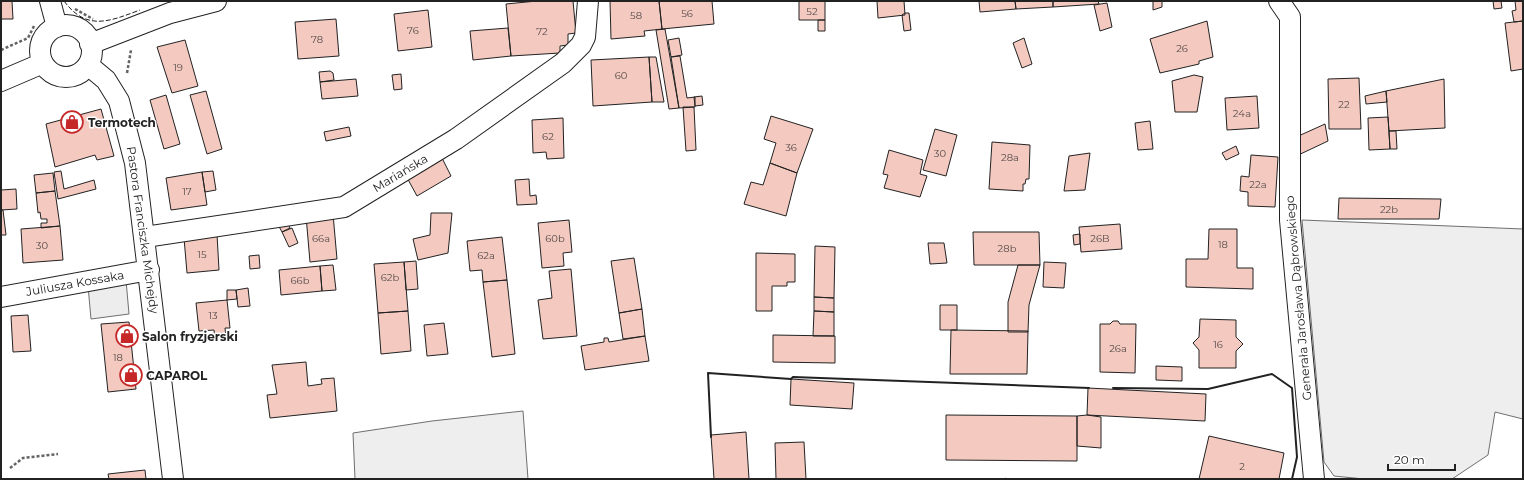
<svg xmlns="http://www.w3.org/2000/svg" width="1524" height="480" viewBox="0 0 1524 480" font-family="Montserrat,sans-serif">
	<style>
		.green { fill: #eee; stroke: #6f6f6f }
		.parking { fill: #ededed; stroke: #6f6f6f }
		.building { fill: #f3c9c0; stroke: #222 }
		.lines { fill: none; stroke-linecap: round; stroke-linejoin: round }
		.street-casing { stroke: #222; stroke-width: 22 }
		.path { stroke: #646464; stroke-width: 2.5; stroke-dasharray: 3 2; stroke-linecap: butt }
		.street { stroke: #fff; stroke-width: 20 }
		.fence { stroke: #222; stroke-width: 1; stroke-dasharray: 5 2; stroke-linecap: butt }
		.wall { stroke: #222; stroke-width: 2 }
		.labels { text-anchor: middle; dominant-baseline: central; stroke-width: 3; stroke-linejoin: round; paint-order: stroke }
		.number-label { font-size: 10px; fill: #564c4a }
		.poi-label { font-size: 12px; font-weight: bold; fill: #222; stroke: #fff; text-anchor: start }
		.street-label { font-size: 12px; fill: #222; stroke: #fff }
	</style>
	<rect width="100%" height="100%" fill="#fff"/>
	<path class="green" d="M1302,220L1523,229V419L1495,412L1488,455L1452,479H1364L1334,476L1324,462Z
		M523,411L528,479H355L353,433L432,421Z"/>
	<path class="parking" d="M126,280L129,314L91,319L88,286Z"/>
	<path class="building" d="M1,1H12L13,19H1Z
		M537,1H573L576,33L568,34V45L560,46V53L511,56L506,4Z
		M610,1H659L662,29L644,31L645,36L611,39Z
		M659,1H712L714,24L662,29Z
		M799,1H825V20H799Z
		M877,1H904L905,15L878,18Z
		M979,1H1015L1016,9L980,12Z
		M1015,1H1053V7L1016,9Z
		M1053,1H1098L1099,4L1053,7Z
		M1153,1H1162V7L1153,10Z
		M1493,1H1501L1502,8L1494,9Z
		M1515,1H1523V21L1514,22L1512,11L1516,10Z
		M1107,3L1112,27L1100,31L1094,5Z
		M428,10L432,47L398,51L394,14Z
		M905,13H909L911,30L904,31L902,15Z
		M336,19L339,56L298,59L295,22Z
		M818,20H825V31H818Z
		M1207,21L1213,57L1199,61V64L1160,73L1150,39Z
		M1523,21V69L1511,71L1505,23Z
		M508,28L511,56L473,60L470,31Z
		M665,29L679,108L669,109L656,30Z
		M679,38L682,55L671,57L668,40Z
		M1024,38L1032,64L1022,68L1013,43Z
		M185,40L198,86L172,93L157,47Z
		M680,56L687,98L695,97V107L679,108L671,57Z
		M649,57L652,102L593,106L591,60Z
		M649,57H656L664,102H652Z
		M330,71L333,73L334,80L320,82L319,72Z
		M401,74L402,89L394,90L392,75Z
		M1194,75L1203,77L1197,112H1175L1172,81Z
		M1359,78L1361,129H1329L1328,79Z
		M356,79L358,96L322,99L320,82Z
		M1444,79L1445,128L1389,131L1386,91Z
		M206,91L222,149L207,154L190,95Z
		M1386,91L1387,102L1366,104L1365,96Z
		M166,95L180,144L164,149L150,100Z
		M702,96L703,105L695,106L694,97Z
		M1257,96L1259,128L1227,130L1225,98Z
		M683,107H694L696,150L686,151Z
		M101,109L114,156L97,160L95,155L55,167L46,124Z
		M771,116L813,129L797,173L770,163L776,143L764,139Z
		M1388,117L1390,149L1369,150L1368,118Z
		M563,118L564,158L547,159L546,152L533,153L532,120Z
		M1150,121L1153,149L1138,150L1135,123Z
		M1325,124L1328,141L1292,158L1294,138Z
		M349,127L351,136L326,141L324,132Z
		M935,129L957,135L946,176L923,170Z
		M1389,131H1396L1397,149H1390Z
		M992,142L1030,145L1029,179H1026L1025,184H1023V191L989,189Z
		M1236,146L1239,154L1226,160L1222,153Z
		M889,150L923,160L920,174L927,176L920,197L884,188L888,175L883,174Z
		M1090,153L1085,190L1064,191L1069,156Z
		M440,154L451,176L417,196L405,174Z
		M1251,155L1278,157L1275,207L1248,206V192L1240,191L1241,176L1249,177Z
		M770,163L797,173L786,216L744,204L751,182L763,185Z
		M61,171L64,189L94,180L96,189L58,199L54,172Z
		M213,171L216,190L205,192L202,172Z
		M202,172L207,205L171,210L166,178Z
		M53,173L55,191L36,193L34,175Z
		M529,179L530,196L536,195L537,204L517,205L515,180Z
		M16,189L17,209L1,210V190Z
		M55,191L60,226L41,228V223H47V219H41L40,212L38,213L36,193Z
		M1339,198L1441,199L1439,219H1338Z
		M1,210H3L6,235H1Z
		M431,213H452L448,253L418,260L413,239L430,235Z
		M333,214L337,259L310,262L306,216Z
		M286,219L290,228L282,232L276,221Z
		M569,220L572,252L563,253L564,266L542,268L538,223Z
		M1120,224L1122,249L1081,252L1079,227Z
		M60,226L63,260L23,263L21,229Z
		M292,228L298,243L289,247L282,232Z
		M1209,229H1237V268H1253V289L1186,287V259H1208Z
		M973,232H1039L1040,265H974Z
		M217,234L219,270L187,273L184,238Z
		M1080,234V244L1074,245L1073,235Z
		M502,237L507,280L483,282L482,270L470,271L467,241Z
		M928,243H944L947,263L930,264Z
		M815,246L835,247L834,298L814,297Z
		M756,253L795,254V282H787V286H772V311H756Z
		M259,255L260,268L250,269L249,256Z
		M634,258L642,309L619,313L611,261Z
		M416,261L418,289L406,290L404,262Z
		M404,262L408,311L378,313L374,264Z
		M1044,262L1066,263L1064,288L1043,287Z
		M333,265L336,290L322,291L320,266Z
		M1018,265H1040L1029,305L1028,332H1008V302Z
		M320,266L322,291L281,295L279,270Z
		M571,269L577,336L543,339L538,300L552,298L549,271Z
		M507,280L515,354L492,357L483,282Z
		M248,288L250,306L238,307L236,290Z
		M227,290H236L237,299L227,300Z
		M814,297L834,298V312L814,311Z
		M227,300L230,328H225L226,337L215,338L214,330L199,331L196,303Z
		M940,305H957V330H940Z
		M642,309L645,336L623,339L619,313Z
		M408,311L411,351L381,354L378,313Z
		M814,311L834,312V336H813Z
		M28,315L31,351L13,352L11,316Z
		M1200,319L1236,320V337L1243,344L1236,351V368H1199V350L1193,343L1199,337Z
		M1113,321H1118L1120,324H1136L1135,373L1100,372V324H1110Z
		M129,322L136,389L108,392L101,324Z
		M444,323L448,354L427,356L424,325Z
		M951,330L1028,331L1027,374H950Z
		M773,335L835,336V363L773,362Z
		M645,336L649,361L585,370L581,346L604,342V338H608L609,342Z
		M306,362L308,386L322,384L321,379L334,378L337,411L270,418L267,395L277,394L272,365Z
		M1156,366L1182,367V381L1156,380Z
		M791,379L854,383L852,409L790,405Z
		M1088,388L1206,394L1205,421L1087,415Z
		M946,415L1077,416V461L946,460Z
		M1087,415L1101,417V448L1077,446V416Z
		M746,432L749,479H714L711,435Z
		M1209,436L1284,453L1279,479H1199Z
		M804,442L806,479H776L775,443Z
		M145,470L146,479H109L108,474Z"/>
	<g class="lines">
		<g class="street-casing">
			<path id="street" d="M50,1L57,27
				M1279,1L1290,17V220L1314,479
				M40 51a26 26 0 1 1 52 0a26 26 0 1 1-52 0Z
				M90,44L170,13L216,1
				M88,65L106,80L119,101L135,163L173,479
				M1,81L43,63
				M145,237L344,207L456,139L563,63L581,45L585,37L588,1
				M1,297L149,270"/>
		</g>
		<path class="path" d="M75,9L93,19
			M1,50L28,38L34,26
			M127,73L131,50
			M10,468L23,458L58,454
			M1005,479H1006"/>
		<use href="#street" class="street"/>
		<path class="fence" d="M64,1C87,32 110,21 140,10"/>
		<path class="wall" d="M1113,388L1208,389L1272,374L1292,388L1297,457L1292,479
			M711,437L708,373L791,379L793,377L1089,388"/>
	</g>
	<defs>
		<g id="shop-ring" transform="scale(1.15)"><circle r="9.5" fill="#fff" stroke="#c62828" stroke-width="1.5"/><path d="M-5-2.5h2.3a2.7 3.5 0 0 1 5.4 0H5L5.5 6h-11ZM-1.5-2.5h3a1.5 2.3 0 0 0-3 0Z" fill="#c62828"/></g>
	</defs>
	<g fill-rule="evenodd">
		<use href="#shop-ring" x="72" y="122"/>
		<use href="#shop-ring" x="127" y="336"/>
		<use href="#shop-ring" x="131" y="375"/>
	</g>
	<g class="labels">
		<g class="number-label">
			<text x="812" y="11">52</text>
			<text x="687" y="13">56</text>
			<text x="636" y="15">58</text>
			<text x="413" y="30">76</text>
			<text x="542" y="31">72</text>
			<text x="317" y="39">78</text>
			<text x="1182" y="48">26</text>
			<text x="178" y="67">19</text>
			<text x="621" y="75">60</text>
			<text x="1344" y="104">22</text>
			<text x="1242" y="113">24a</text>
			<text x="548" y="136">62</text>
			<text x="791" y="147">36</text>
			<text x="940" y="153">30</text>
			<text x="1010" y="157">28a</text>
			<text x="1258" y="184">22a</text>
			<text x="187" y="191">17</text>
			<text x="1389" y="209">22b</text>
			<text x="321" y="238">66a</text>
			<text x="555" y="238">60b</text>
			<text x="1100" y="238">26B</text>
			<text x="1223" y="244">18</text>
			<text x="42" y="245">30</text>
			<text x="1007" y="248">28b</text>
			<text x="202" y="254">15</text>
			<text x="486" y="255">62a</text>
			<text x="390" y="277">62b</text>
			<text x="300" y="280">66b</text>
			<text x="213" y="315">13</text>
			<text x="1218" y="344">16</text>
			<text x="1118" y="348">26a</text>
			<text x="118" y="357">18</text>
			<text x="1242" y="466">2</text>
		</g>
		<g class="poi-label">
			<text x="88" y="122">Termotech</text>
			<text x="142" y="336">Salon fryzjerski</text>
			<text x="146" y="375">CAPAROL</text>
		</g>
		<g class="street-label">
			<text transform="translate(400 173) rotate(-31)">Mariańska</text>
			<text transform="translate(143 230) rotate(82)">Pastora Franciszka Michejdy</text>
			<text transform="translate(75 283) rotate(-10)">Juliusza Kossaka</text>
			<text transform="translate(1298 298) rotate(-95)">Generała Jarosława Dąbrowskiego</text>
		</g>
	</g>
	<rect width="1524" height="480" fill="none" stroke="#222222" stroke-width="4"/>
	<path d="M1388 464v6h67v-6" fill="none" stroke="#222222" stroke-width="2"/>
	<text x="1394" y="464" font-size="12" fill="#222222" stroke="#ffffff" stroke-width="3" paint-order="stroke">20 m</text>
</svg>
